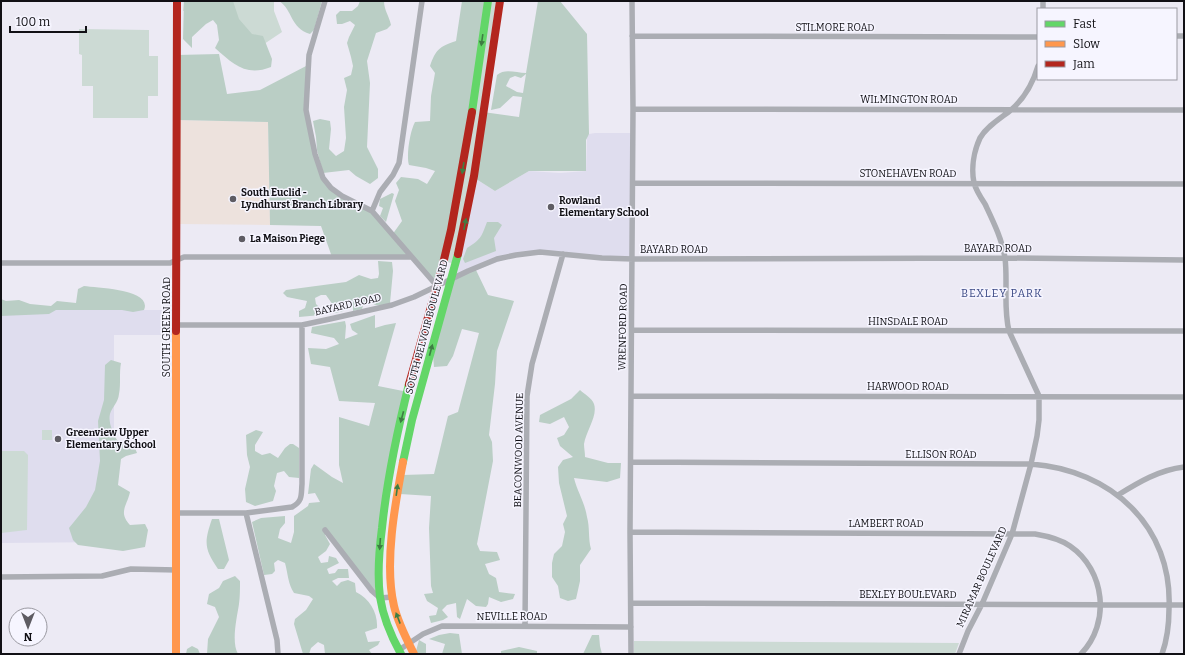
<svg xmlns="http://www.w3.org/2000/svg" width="1185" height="655" viewBox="0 0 1185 655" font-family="Bitter,serif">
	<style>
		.commercial { fill: #ede2dd }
		.built { fill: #dfddee }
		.green { fill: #ccdad4 }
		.forest { fill: #bacec5; fill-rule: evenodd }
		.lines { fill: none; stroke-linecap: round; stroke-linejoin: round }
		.street { stroke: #abadb3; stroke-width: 5.5 }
		.fast { stroke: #63d668; stroke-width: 8 }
		.slow { stroke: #ff974d; stroke-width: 8 }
		.jam { stroke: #b3261e; stroke-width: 8 }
		.oneway { fill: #3e7d43 }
		.poi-dot { fill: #5e5c63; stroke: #f6f5ff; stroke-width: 1.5 }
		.labels { text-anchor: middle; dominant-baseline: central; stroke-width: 3; stroke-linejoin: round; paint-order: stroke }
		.street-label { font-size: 10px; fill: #111015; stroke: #f6f5ff }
		.poi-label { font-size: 10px; font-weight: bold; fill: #111015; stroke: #f6f5ff; text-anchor: start }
		.neighbourhood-label { font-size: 11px; letter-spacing: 1px; fill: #3c4a85; stroke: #f6f5ff }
	</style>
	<rect width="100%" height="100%" fill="#eceaf4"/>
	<path class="commercial" d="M178,120L268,122L270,225L177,224Z"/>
	<path class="built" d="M595,133H633V259L563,254L516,255L450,280L473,177L495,191L529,171L560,173L586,171L587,136L589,134Z
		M1,310H177V335H114V542L1,543Z"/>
	<path class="green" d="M184,1H274V11L282,32L249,54L225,11H183Z
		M490,1H496L470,186L452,263L446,262Z
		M79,29L149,30V56H158V96H148V118H93V86H82V55L79,54Z
		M42,430H52V440H42Z
		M1,451H24L28,455L27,530L1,533Z
		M634,641L959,643L955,654H634Z"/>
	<path class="forest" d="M184,1H233L239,19L252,34L263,36L272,59L271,67C246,77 233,64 215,48L219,40L217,25L213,20L206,24L192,37V48L183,39Z
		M279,1H322L314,30L310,34C290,28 293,10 279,1Z
		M360,1H384C384,10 389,16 391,25L387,29L376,33L367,61L370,83L367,147L378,169V178L370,184L356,176L349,170L323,173L317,150L316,137L313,121L320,119L330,121L331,129L329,149L336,156L344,151L346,138L344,107L347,90L344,78L351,75L353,66L351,57L347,43L349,37L355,25L350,21L342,24H337L336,15L340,11H352L358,6Z
		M462,1H488L466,151L437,286L411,257H332L321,226L270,225L268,122L178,120L177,55L219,54L227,94L260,90L308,65L306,110L323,178L331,188L372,211L392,235L402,221L395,201L399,190L396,183L401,177L418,179L427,184L435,171L426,168L409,165C406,156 410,131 415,122L430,121L431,96L435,73L430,66C436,49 439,47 456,41Z
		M538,1H560L587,34L589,134L586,140V171H529L495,191L473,177L483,112L519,117L522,97L513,96L500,108L491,110L497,75C505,68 516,73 526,73ZM526,74L523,93L517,92L506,86L510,78L515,76L521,78Z
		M392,193L394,194L386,222L380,216L383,208L379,206L380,199Z
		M487,222H498L502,225L494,238L496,251L465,263L463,259L467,248C481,239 481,238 487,222Z
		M378,261L392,262L393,271L390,303C380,306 376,307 367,300L364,302L362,309L353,311V301H350L343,311L335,313L333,305L326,295H321L315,298L316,304L318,306L321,315L299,317V311L305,308L307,301L287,297L283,293L286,290L346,282L359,275L371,279L378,278L379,274Z
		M475,268L488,295L514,301L497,351L495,384L489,435L492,442L493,461L477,544L480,551L497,552L500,560L485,564L489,574L496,578L499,592L515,594L513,599L501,602L489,597L488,604L486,607L476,606L467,599L460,619L457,617L456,603L447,605L442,610L448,617L443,620L431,623L429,616L436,615L438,608L427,601L424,594L433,593L431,586L429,528L431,496L400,494L403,475L434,474L448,416L458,412L479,333L462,329L453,356L447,366L434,367L433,355L450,280Z
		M84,286C97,288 153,289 144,310L133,312L122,310H56L49,314L1,316V299L6,301L19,300L30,304L51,306L57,301L76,303L78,289Z
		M375,315V328L385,325L396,323L378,386L408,392L383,506L380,598L325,531V535L330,544L326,551L318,557L321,563L328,562L329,556L336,558L339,563L327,569L329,574L335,573L338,569H348L349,578H338L332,581L337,586L341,582L348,580L355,583L356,592C370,599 378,613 377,628L365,632L368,642L380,641L378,645L369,650L372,654H325L324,645L318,642L311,648L309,654H303L294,624L295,619L306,610L313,599L309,596L294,593C288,584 288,574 285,563L278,560L274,563L275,571L272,574L264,575L252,522L261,518L285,516V523L280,529L278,538L291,543L294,532V516L308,506L309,503L320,502L315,493L308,494L311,469L314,464L332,477L343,483L339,465V417L369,426L375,403L339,401L330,367L311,364L308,348L326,349L339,344L334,338L311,333L312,327L345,321L346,326L345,339L358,334L352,330L350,324Z
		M111,360L121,363C119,373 121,384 119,394C118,403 112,407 110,414C108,423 113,432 117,440L135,448L137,453L126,456L121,459L118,485L130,492C127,506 118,512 130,525L145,524L148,530L145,547L123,551L78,545L73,540L69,528L86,507L95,490L100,461L98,421L104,400L105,365Z
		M580,390C584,394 592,398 594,404C598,416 586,431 584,444C584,448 585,452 585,457L608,463H621L620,478L607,482L574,478C577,491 585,503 587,517C590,528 588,538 591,549L580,565V581L576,599L568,601L560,598L558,586L552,577V563L554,554L562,546L565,532L563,524L567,516L559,483L558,467L563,460L573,457L560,446L557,438L564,435L569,427L564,417L550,424L539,422L540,415L571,399Z
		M256,430L263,432L255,445V451L262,455L270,453L278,458L285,448L290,444H293L299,448V478L289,477L284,471L277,473L274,486L276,491L273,501L255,506L246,502L245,489L250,467L247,455L246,435Z
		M212,519H219L229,560L224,569H218C204,549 204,542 212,519Z
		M235,576L240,581C240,589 240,596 239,604C237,617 231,642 238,654H207L208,639L219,617L215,607L207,604L209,594L219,588L223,581Z
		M450,633L459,634L462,654H442L445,644L429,639L439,635Z
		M592,635H599L600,646L602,654H583Z
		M419,640L426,644V654H417L416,651Z
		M192,646L198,649L200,654H186L187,649Z
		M519,647L537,651V654H501V651Z"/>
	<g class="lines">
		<path class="street" d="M325,1L309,55L306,110L315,154L323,178L331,188L342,196L372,211L437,286
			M1043,9V1
			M632,36L1038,37
			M1176,36H1184
			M633,109L1184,110
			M633,183L1184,184
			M372,211L380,192L393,175L399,163L422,1
			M1,263H170L184,257H411
			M177,325H302L330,319L392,305L414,297L468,271L497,259L516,255L540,252L602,258L633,259L1005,258L1184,260
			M632,330L1184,331
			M632,396L1184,397
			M632,462L1031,464C1111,470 1173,526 1169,609C1169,624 1167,640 1162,654
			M1118,495C1139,482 1159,470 1184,467
			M177,513H246L292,507C303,501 301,495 302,484V325
			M246,513L277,640L278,654
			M325,530L372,591L380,598L392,597
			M630,532L1035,534C1047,536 1060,539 1070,546C1105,570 1111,623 1081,654
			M1,577L102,576L131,569L177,570
			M631,603L1184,605
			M525,626L527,396L532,364L563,254
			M399,650L423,634L442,626L631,627
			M631,654L630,532L633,109L632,1
			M959,654L968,631L982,604L1012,534L1031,464L1037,436L1039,420V396L1009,331C1003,307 1008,282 1005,258C1002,239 993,221 985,204C981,198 976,190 974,183C971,168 974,151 980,138C987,126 1001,118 1011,110C1025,98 1033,83 1038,66"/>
		<path class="fast" d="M472,112L488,1
			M403,462L412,420L458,254
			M401,654C391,636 383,617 380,597C377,574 379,551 382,528C387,479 397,432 409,384"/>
		<path class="slow" d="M403,462C395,504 384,564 394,606C398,623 406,638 414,654
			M176,654V331"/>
		<path class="jam" d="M458,254L474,176L500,1
			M176,331L177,1
			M409,384L442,268L451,230L472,112"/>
	</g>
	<defs><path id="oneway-solid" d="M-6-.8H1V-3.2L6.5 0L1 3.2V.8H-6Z"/></defs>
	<g class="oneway">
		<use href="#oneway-solid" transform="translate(482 40) rotate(98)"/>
		<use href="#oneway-solid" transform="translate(463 168) rotate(99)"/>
		<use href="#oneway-solid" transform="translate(465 224) rotate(-79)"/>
		<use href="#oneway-solid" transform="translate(431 350) rotate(-75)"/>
		<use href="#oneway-solid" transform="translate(402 417) rotate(105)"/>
		<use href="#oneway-solid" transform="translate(397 490) rotate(-82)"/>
		<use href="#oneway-solid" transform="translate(380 544) rotate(94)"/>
		<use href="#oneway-solid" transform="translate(398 618) rotate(-111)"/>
	</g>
	<g class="poi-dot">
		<circle cx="233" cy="199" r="4"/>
		<circle cx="551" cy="207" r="4"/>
		<circle cx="242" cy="239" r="4"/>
		<circle cx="58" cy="439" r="4"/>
	</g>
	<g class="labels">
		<g class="street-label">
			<text x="835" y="28">STILMORE ROAD</text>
			<text x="909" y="100">WILMINGTON ROAD</text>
			<text x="908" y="174">STONEHAVEN ROAD</text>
			<text x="998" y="249">BAYARD ROAD</text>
			<text x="674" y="250">BAYARD ROAD</text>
			<text transform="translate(348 305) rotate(-13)">BAYARD ROAD</text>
			<text x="908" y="322">HINSDALE ROAD</text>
			<text transform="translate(167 327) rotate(-90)">SOUTH GREEN ROAD</text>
			<text transform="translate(427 327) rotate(-75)">SOUTH BELVOIR BOULEVARD</text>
			<text transform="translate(623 327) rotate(-89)">WRENFORD ROAD</text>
			<text x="908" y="387">HARWOOD ROAD</text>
			<text transform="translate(519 450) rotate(-89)">BEACONWOOD AVENUE</text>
			<text x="941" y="455">ELLISON ROAD</text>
			<text x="886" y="524">LAMBERT ROAD</text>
			<text transform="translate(982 577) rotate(-66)">MIRAMAR BOULEVARD</text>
			<text x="908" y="595">BEXLEY BOULEVARD</text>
			<text x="512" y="617">NEVILLE ROAD</text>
		</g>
		<g class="poi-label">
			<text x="241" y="193">South Euclid -<tspan x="241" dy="12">Lyndhurst Branch Library</tspan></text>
			<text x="559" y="201">Rowland<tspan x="559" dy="12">Elementary School</tspan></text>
			<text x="250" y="239">La Maison Piege</text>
			<text x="66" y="433">Greenview Upper<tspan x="66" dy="12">Elementary School</tspan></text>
		</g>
		<g class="neighbourhood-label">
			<text x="1002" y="293">BEXLEY PARK</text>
		</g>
	</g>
	<rect width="1185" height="655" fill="none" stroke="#111015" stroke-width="4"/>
	<rect x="1037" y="8" width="140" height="72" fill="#f6f5ff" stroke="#9a99a1"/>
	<rect x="1045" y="21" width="20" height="6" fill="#63d668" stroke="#9a99a1"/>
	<text x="1073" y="28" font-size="12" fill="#111015">Fast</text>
	<rect x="1045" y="41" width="20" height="6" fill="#ff974d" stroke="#9a99a1"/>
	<text x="1073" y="48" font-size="12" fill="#111015">Slow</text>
	<rect x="1045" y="61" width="20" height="6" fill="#b3261e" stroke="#9a99a1"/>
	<text x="1073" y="68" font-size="12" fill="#111015">Jam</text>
	<g transform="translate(28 627) rotate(180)"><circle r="19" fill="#f6f5ff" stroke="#9a99a1"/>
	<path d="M0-3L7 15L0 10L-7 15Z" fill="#5e5c63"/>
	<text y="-6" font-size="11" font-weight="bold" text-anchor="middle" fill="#111015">N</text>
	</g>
	<path d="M10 26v6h76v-6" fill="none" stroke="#111015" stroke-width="2"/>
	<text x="16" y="26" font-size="12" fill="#111015" stroke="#f6f5ff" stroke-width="3" paint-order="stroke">100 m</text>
</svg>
